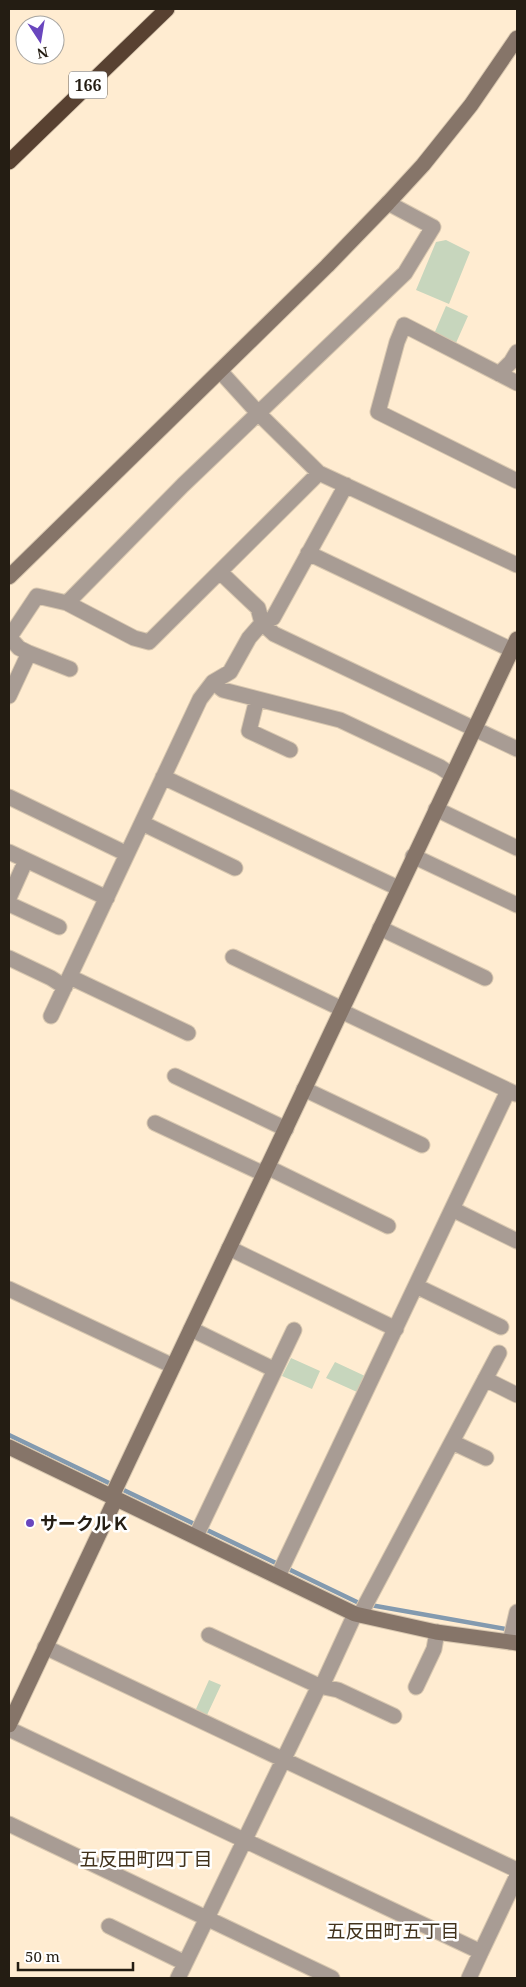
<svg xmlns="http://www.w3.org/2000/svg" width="526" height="1987" viewBox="0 0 526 1987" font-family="'Noto Serif','Noto Sans JP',serif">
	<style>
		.green { fill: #c7d6bd }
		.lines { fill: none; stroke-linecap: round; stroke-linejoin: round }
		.stream { stroke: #839aaf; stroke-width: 4.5 }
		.street-casing { stroke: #d8c7af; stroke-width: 17 }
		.secondary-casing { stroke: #d8c7af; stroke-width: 17 }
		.highway-casing { stroke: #d8c7af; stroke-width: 17 }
		.street { stroke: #a89c94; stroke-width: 15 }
		.secondary { stroke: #867569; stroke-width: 15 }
		.highway { stroke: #584131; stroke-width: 15 }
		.poi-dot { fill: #6946be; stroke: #fff; stroke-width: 2 }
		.labels { text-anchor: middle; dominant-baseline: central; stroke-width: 5; stroke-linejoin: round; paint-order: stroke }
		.shield { fill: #fff; stroke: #66615a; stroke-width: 1 }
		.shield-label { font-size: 16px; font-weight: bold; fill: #241d13 }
		.poi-label { font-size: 18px; font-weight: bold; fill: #241d13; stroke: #fff; text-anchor: start }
		.neighbourhood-label { font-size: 19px; fill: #42331d; stroke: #fff }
	</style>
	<rect width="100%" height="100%" fill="#ffecd1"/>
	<path class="green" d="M446,240L470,252L449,304L416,290L436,242Z
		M446,306L468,316L456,343L434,334Z
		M291,1358L320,1371L312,1389L282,1376Z
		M335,1362L365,1376L357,1392L326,1378Z
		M209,1680L221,1685L207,1715L196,1709Z"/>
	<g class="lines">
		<path class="stream" d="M9,1435L359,1603L511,1630"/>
		<g class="street-casing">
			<path id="street" d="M220,371L259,414L319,473L517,565
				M499,374L511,362L517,352
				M517,383L404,325L397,342L378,412L517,481
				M346,485L273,618L262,623L274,634L517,749
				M308,553L512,650
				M67,603L183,485L405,273L433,227L388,203
				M9,638L37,596L67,603L134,638L149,642L319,473
				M29,653L70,669
				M213,682L223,690L340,720L440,767L452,775
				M9,696L29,653L19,648L10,638
				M257,699L249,731L290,750
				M163,777L398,888
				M9,797L127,854
				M436,809L517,848
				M142,823L235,868
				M9,852L107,898
				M413,856L517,905
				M9,898L26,860
				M9,904L59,927
				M380,928L485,978
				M233,957L342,1009
				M9,958L51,978L65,987
				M70,977L188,1033
				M341,1011L516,1094
				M51,1016L200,699L213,682L230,672L249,638L262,623L258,608L220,572
				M175,1076L286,1129
				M304,1089L422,1145
				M155,1123L264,1174
				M267,1167L388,1226
				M452,1209L517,1241
				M229,1248L396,1329
				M416,1286L501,1327
				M9,1289L173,1366
				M191,1329L275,1370
				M485,1379L517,1395
				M452,1442L486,1458
				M196,1536L294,1330
				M278,1576L508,1091
				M360,1615L499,1353
				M209,1635L319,1686L338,1690L394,1716
				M510,1642L517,1612
				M45,1647L517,1870
				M322,1686L355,1614
				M416,1687L434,1649L437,1632
				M9,1729L481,1952L517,1876
				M9,1824L332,1978
				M109,1926L185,1963
				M178,1978L319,1686
				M469,1978L481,1952"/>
		</g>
		<g class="secondary-casing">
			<path id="secondary" d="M9,577L327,266L388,203L423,165L471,105L517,38
				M9,1447L355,1614L436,1632L517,1643
				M112,1496L517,639
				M9,1725L116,1498"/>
		</g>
		<g class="highway-casing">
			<path id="highway" d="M9,162L167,9"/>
		</g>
		<use href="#street" class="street"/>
		<use href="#secondary" class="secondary"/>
		<use href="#highway" class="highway"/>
	</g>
	<circle class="poi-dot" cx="30" cy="1523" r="5"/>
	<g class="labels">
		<rect class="shield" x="69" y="71.5" width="38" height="27" rx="4"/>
		<g class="shield-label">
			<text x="88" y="85">166</text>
		</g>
		<g class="poi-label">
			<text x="40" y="1523">サークルＫ</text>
		</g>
		<g class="neighbourhood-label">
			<text x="146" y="1859">五反田町四丁目</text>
			<text x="393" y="1931">五反田町五丁目</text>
		</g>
	</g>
	<rect width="526" height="1987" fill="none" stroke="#241d13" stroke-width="20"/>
	<g transform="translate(40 40) rotate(168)"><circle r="24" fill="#ffffff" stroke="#a7a5a1"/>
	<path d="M0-4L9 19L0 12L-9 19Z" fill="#6946be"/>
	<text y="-8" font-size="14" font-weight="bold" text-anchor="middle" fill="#241d13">N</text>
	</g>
	<path d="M18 1962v8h115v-8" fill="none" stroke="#241d13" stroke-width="2.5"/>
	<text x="25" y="1962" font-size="15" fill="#241d13" stroke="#ffffff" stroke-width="4" paint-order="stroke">50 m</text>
</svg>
